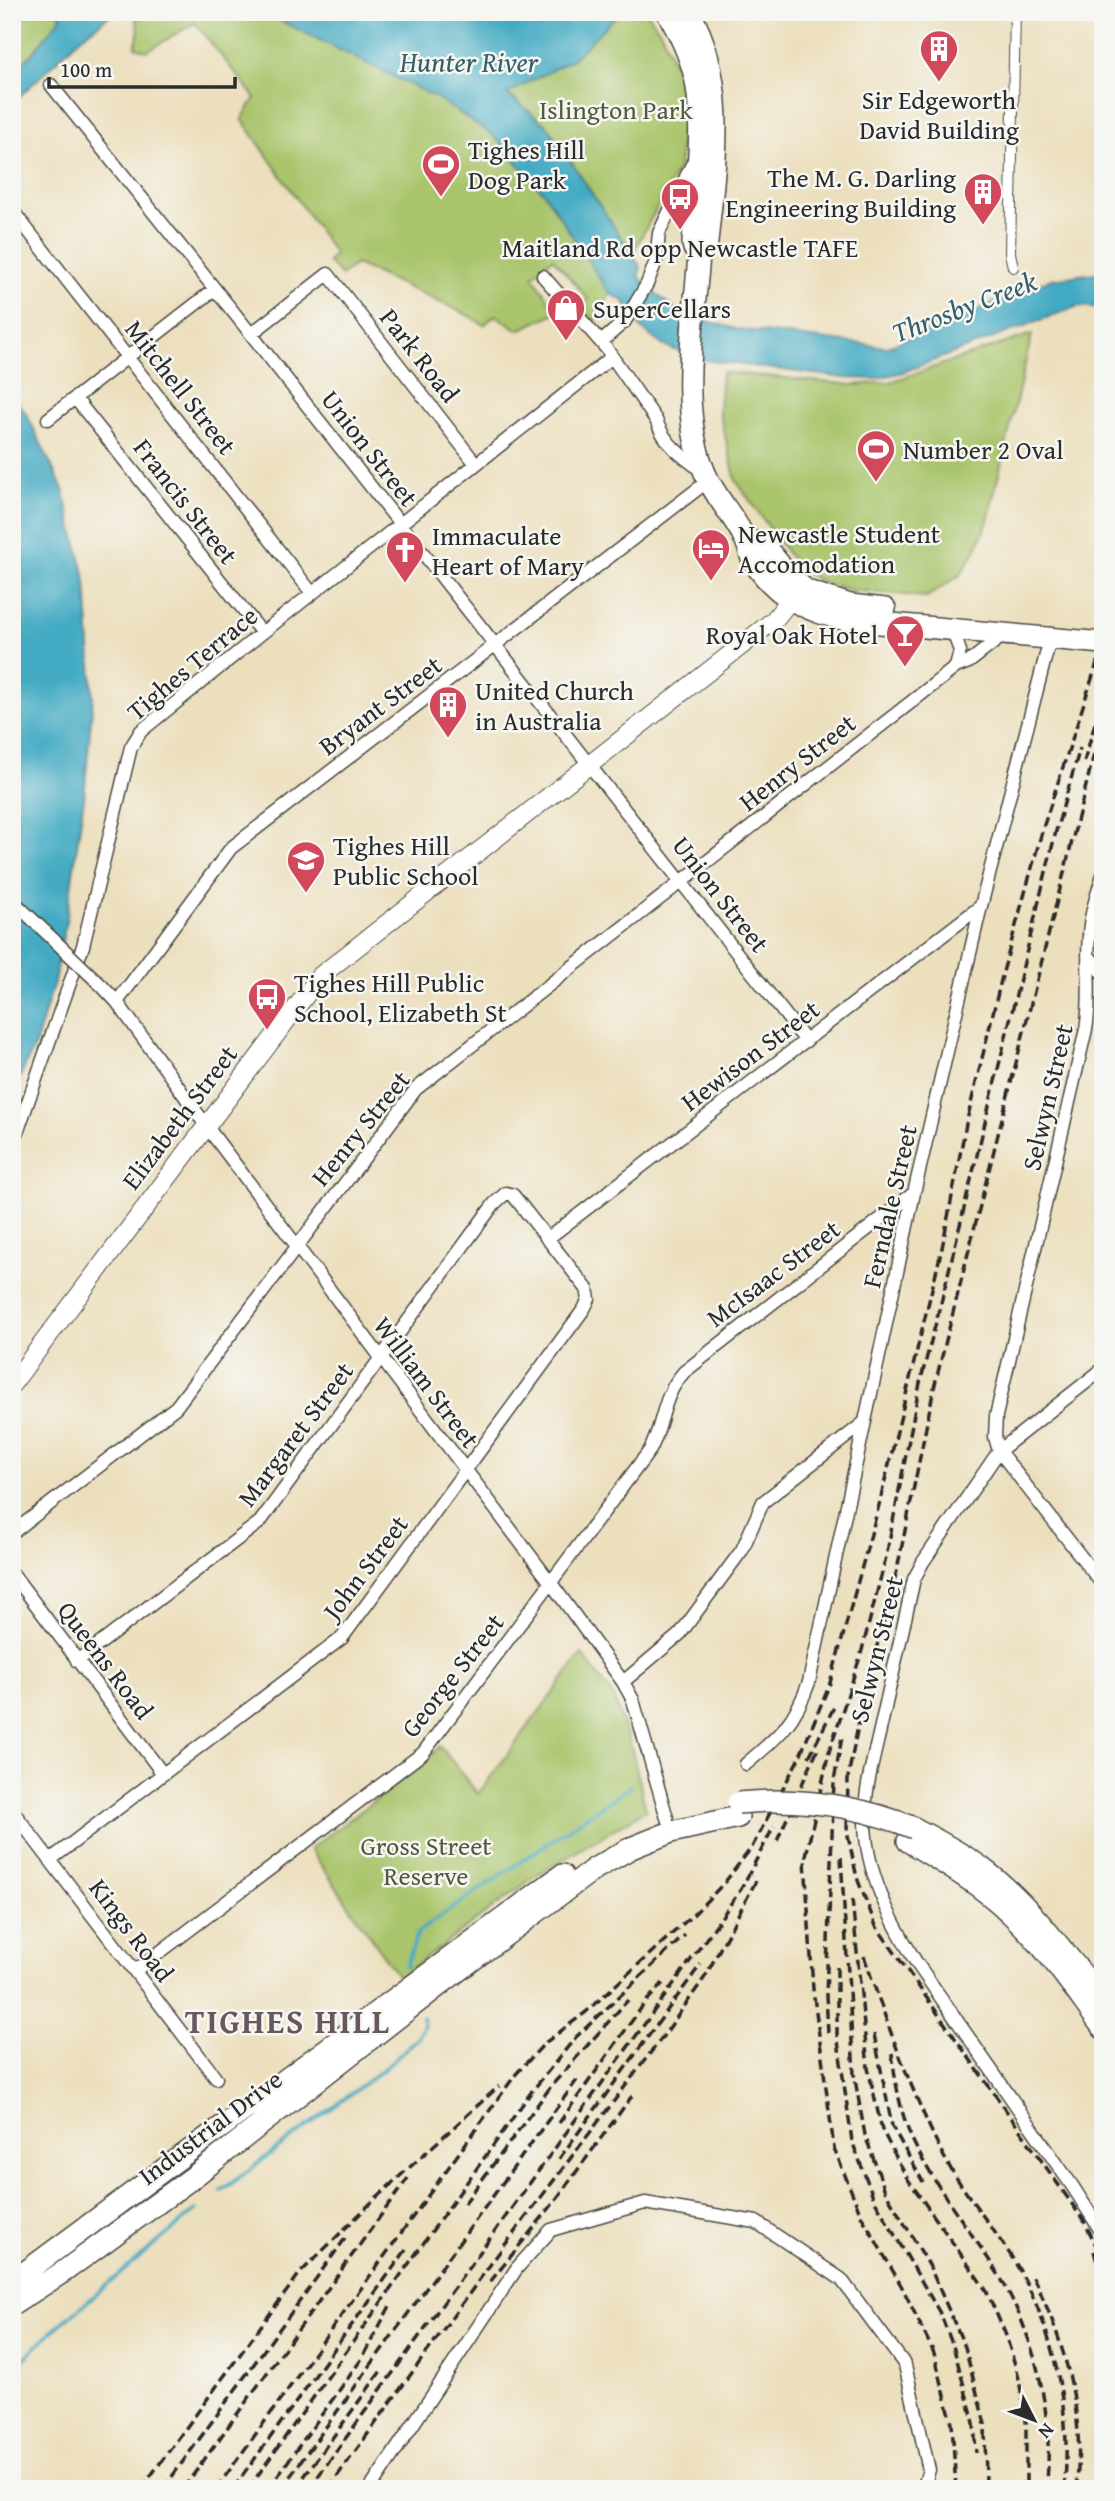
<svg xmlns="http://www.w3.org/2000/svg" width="1115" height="2501" viewBox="0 0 1115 2501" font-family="'Gentium Book Plus',serif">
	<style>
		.green { fill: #a9c46b; stroke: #6a784b; stroke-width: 2 }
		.water { fill: #43aac3; stroke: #376a77; stroke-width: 2 }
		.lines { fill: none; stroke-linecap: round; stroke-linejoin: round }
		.stream { stroke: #43aac3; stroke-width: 3.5 }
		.pedestrian-casing { stroke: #484641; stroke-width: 12 }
		.minor-casing { stroke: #484641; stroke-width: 15 }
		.secondary-casing { stroke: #484641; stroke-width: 20 }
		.primary-casing { stroke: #484641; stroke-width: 24 }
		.trunk-casing { stroke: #484641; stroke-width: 24 }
		.pedestrian { stroke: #fff; stroke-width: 10 }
		.minor { stroke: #fff; stroke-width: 12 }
		.secondary { stroke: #fff; stroke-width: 18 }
		.primary { stroke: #fff; stroke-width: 21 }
		.trunk { stroke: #fff; stroke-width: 21 }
		.rail { stroke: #2b2b2b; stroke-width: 3.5; stroke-dasharray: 10 5; stroke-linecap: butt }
		.minor-bridge-casing { stroke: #484641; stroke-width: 15; stroke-linecap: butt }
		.trunk-bridge-casing { stroke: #484641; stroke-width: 24; stroke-linecap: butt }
		.minor-bridge { stroke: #fff; stroke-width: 12 }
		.trunk-bridge { stroke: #fff; stroke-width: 21 }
		.labels { text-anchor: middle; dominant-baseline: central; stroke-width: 5; stroke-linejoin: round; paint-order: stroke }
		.poi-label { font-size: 26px; fill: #2b2b2b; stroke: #f6f6f2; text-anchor: start }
		.park-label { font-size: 26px; fill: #51593e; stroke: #f6f6f2 }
		.street-label { font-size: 26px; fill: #2b2b2b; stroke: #f6f6f2 }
		.water-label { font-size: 28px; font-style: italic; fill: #355e68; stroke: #f6f6f2 }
		.district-label { font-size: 33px; font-weight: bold; letter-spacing: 2px; fill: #68575d; stroke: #f6f6f2 }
	</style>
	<rect width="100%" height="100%" fill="#f6f6f2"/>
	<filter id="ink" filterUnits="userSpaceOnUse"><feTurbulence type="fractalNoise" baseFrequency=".0143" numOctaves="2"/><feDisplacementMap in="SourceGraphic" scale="14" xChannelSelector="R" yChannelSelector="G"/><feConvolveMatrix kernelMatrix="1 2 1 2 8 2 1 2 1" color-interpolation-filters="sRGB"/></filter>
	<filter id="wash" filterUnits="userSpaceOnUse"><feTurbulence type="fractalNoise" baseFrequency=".00686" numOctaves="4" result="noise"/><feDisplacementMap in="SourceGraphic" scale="28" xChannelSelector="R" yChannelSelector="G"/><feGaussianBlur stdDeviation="1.57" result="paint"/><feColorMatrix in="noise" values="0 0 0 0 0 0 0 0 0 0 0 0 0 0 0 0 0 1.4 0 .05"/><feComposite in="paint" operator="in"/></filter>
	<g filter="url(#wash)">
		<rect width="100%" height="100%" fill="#ecdfbd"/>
		<path class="green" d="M23,12H58L62,17L31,55L12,73V17Z
			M134,12H263L435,97L493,135L545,194L610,294L594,323L580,307L588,299L553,258L533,276L557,312L519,330L495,315L484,325L464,313L356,264L341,276L328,262L335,254L242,119L255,98L195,23L147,51L135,47L139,31Z
			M620,12H647L662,34L678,74L683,117L679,167L632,254L548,127L507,93L573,59Z
			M1032,334L987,524L975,551L960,575L927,597L851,590L825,583L807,574L790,557L736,481L719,411L722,372L853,385L890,382Z
			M582,1654L613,1696L632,1750L646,1810L537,1875L399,1978L310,1849L422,1765L440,1746L478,1794Z"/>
		<path class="water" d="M58,12H114L78,40L12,104V73L31,55L61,17Z
			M263,12H620L573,59L507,94L548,127L641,268L638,276L656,294L682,314L736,329L887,347L1051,279L1103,272V308L1078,306L903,372L874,379L845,378L697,359L662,345L642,329L623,300L610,294L545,194L493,135L435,97Z
			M12,394L27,415L63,489L86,581L93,697L84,798L67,916L54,982L36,1043L12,1094Z"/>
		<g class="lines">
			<path class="stream" d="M406,1967L418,1932L631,1786
				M221,2191L384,2069L418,2038L424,2025L422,2017
				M12,2371L50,2333L196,2210"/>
		</g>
	</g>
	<g filter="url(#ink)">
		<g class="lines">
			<g class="pedestrian-casing">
				<path id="pedestrian" d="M1013,267L1010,253L1015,12"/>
			</g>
			<g class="minor-casing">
				<path id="minor" d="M51,85L251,334L806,1041
					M12,210L312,593
					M543,276L606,348L656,420C665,445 683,457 704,472
					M251,334L328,274L476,464
					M601,342L625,321L647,284L656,261L659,233L694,160
					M75,398L262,633
					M48,419L215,289
					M952,629L960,651L956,667
					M1103,875C1097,895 1090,915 1089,935C1086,967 1092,997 1086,1029L996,1416L995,1437L999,1451L1103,1585
					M1088,955L1103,974
					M102,986L117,1002L213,1135L551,1583L623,1682L633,1700L667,1818
					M117,1002L231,848L708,481
					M12,1147L83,946L131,747L141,731L262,633L612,357
					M547,1239L981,906
					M1103,1369L999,1451L923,1562L914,1579C903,1626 893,1674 882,1721C875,1754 864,1788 865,1822C866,1873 890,1919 916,1962L1073,2187L1103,2234
					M12,1533L176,1407L416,1089L956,667L969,662L1005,634
					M12,1573L163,1774
					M623,1682L680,1634L742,1550L763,1502L865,1422
					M746,1764C778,1737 795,1723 809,1682L914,1193L981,906L1050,639
					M12,1810L216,2078
					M50,1860L342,1638L584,1309L589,1299L587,1289L513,1195L506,1193L494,1204L260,1522L77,1661
					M135,1971L423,1753L650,1450C665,1421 661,1398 684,1372L914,1193
					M370,2489L517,2268L551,2230L645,2203L756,2222L841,2279L905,2365L929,2470L923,2489"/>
			</g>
			<g class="secondary-casing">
				<path id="secondary" d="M12,1384L320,976L774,620L799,589"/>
			</g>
			<g class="primary-casing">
				<path id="primary" d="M667,12C680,34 693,62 697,87C704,135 695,195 693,244L694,248
					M689,12C730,82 714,167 707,243L699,255C694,324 678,409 705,473C715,497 733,515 744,537C749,545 749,555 754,562C776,597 808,612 847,620L1103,643
					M744,537L768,550L789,576L807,591L850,605L885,609"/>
			</g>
			<g class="trunk-casing">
				<path id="trunk" d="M914,1828C938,1841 962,1853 983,1869C1030,1904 1065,1955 1103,1999
					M908,1841C944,1863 980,1884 1010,1913C1046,1946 1074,1989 1103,2028
					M12,2282L562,1875
					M12,2305L63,2272L192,2178L447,1979L594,1869L631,1848L671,1832L738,1817"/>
			</g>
			<use href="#pedestrian" class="pedestrian"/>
			<use href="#minor" class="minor"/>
			<use href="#secondary" class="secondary"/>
			<use href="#primary" class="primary"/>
			<use href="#trunk" class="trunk"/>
			<path class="rail" d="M1094,754L934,1388L897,1570L864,1695L848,1777L847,1831L857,1878L876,1926L1084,2221L1103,2259
				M1084,762L1103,695
				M809,1757L834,1707
				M777,1841L818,1748
				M841,1857L854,2074L865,2135L885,2191L929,2265L965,2347L985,2424L986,2489
				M852,1899L868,2068L882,2130L907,2178L986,2290L1005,2333L1018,2374L1026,2420V2489
				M864,1956C887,2023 910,2089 942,2153C962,2192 993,2226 1016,2264C1053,2326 1073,2416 1064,2489
				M837,1967V2034L852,2141L874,2199L941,2315L954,2349L974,2423L976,2453
				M828,2033L826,1995L834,1781L842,1737
				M874,2034L892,2126L923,2182
				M892,2053C895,2081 900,2111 911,2137C934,2187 971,2230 1000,2277C1036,2338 1055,2418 1046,2489
				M559,2123L644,2004L663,1983
				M559,2159L701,1964
				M464,2204L552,2085L628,2000
				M1094,2251L1103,2285
				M1033,2277C1065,2342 1086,2415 1076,2489
				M490,2282L549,2209L632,2096
				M141,2489L300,2273L377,2197L499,2086
				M163,2489L347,2236
				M183,2489L408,2178
				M216,2489L516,2074L545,2043L586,2012L695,1913L725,1882L752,1847L800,1756L830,1683L879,1505L942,1248L966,1124L1003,972L1043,828L1103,645
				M233,2489L406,2250
				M248,2489L532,2091L576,2037L685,1935
				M268,2489L361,2360L390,2306
				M281,2489L577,2080
				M295,2489L381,2371
				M309,2489L711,1932L741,1889L774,1826
				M328,2489L495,2258L667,2031L705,1977L756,1881
				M956,2489L952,2423L934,2353L902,2287L861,2215L834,2148L813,1989L805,1860L829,1752L861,1654L886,1557L920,1383L941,1303L1056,831L1080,748"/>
			<g class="minor-bridge-casing">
				<path id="minor-bridge" d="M12,900L102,986"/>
			</g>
			<g class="trunk-bridge-casing">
				<path id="trunk-bridge" d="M738,1803C799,1797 857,1805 914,1828"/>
			</g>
			<use href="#minor-bridge" class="minor-bridge"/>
			<use href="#trunk-bridge" class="trunk-bridge"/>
		</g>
	</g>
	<defs>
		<g id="building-pin" transform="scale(2.0125)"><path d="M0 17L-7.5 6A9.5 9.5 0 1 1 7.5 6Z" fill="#d1495b" stroke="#f6f6f2"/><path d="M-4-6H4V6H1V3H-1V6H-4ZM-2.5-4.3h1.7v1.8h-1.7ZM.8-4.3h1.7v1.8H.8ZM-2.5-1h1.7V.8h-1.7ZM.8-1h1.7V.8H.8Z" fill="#fff"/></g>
		<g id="stadium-pin" transform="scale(2.0125)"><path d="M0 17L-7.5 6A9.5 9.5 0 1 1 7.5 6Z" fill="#d1495b" stroke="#f6f6f2"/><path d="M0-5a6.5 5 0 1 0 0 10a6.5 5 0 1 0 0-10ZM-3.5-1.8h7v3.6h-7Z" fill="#fff"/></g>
		<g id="bus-pin" transform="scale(2.0125)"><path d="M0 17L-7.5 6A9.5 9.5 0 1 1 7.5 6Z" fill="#d1495b" stroke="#f6f6f2"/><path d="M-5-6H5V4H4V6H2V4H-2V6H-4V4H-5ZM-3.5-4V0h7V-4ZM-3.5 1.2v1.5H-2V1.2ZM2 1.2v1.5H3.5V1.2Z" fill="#fff"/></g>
		<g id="shop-pin" transform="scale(2.0125)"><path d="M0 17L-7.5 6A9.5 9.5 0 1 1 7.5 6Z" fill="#d1495b" stroke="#f6f6f2"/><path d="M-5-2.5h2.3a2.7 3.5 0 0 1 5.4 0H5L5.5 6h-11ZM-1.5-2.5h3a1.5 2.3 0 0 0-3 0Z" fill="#fff"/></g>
		<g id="hotel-pin" transform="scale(2.0125)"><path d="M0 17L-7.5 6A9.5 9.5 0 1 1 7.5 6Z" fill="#d1495b" stroke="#f6f6f2"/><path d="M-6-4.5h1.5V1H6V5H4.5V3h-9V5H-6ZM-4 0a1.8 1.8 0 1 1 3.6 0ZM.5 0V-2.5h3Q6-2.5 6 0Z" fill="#fff"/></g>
		<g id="church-pin" transform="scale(2.0125)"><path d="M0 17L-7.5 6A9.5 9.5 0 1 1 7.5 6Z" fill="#d1495b" stroke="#f6f6f2"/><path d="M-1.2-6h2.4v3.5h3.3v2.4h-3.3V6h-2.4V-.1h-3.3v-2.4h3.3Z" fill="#fff"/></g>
		<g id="bar-pin" transform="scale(2.0125)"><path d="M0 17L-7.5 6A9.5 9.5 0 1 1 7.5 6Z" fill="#d1495b" stroke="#f6f6f2"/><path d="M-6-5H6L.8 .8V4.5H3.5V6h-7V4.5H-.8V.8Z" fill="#fff"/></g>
		<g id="school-pin" transform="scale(2.0125)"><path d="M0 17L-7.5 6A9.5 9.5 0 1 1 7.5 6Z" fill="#d1495b" stroke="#f6f6f2"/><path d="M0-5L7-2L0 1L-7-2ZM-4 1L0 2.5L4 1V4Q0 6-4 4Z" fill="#fff"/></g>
	</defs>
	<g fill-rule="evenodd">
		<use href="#building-pin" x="939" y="49"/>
		<use href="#stadium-pin" x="441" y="164"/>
		<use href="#building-pin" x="983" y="192"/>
		<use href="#bus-pin" x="680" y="197"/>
		<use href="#shop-pin" x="566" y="308"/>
		<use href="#stadium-pin" x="876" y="449"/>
		<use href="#hotel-pin" x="711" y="548"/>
		<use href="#church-pin" x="405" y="550"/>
		<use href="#bar-pin" x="905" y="634"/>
		<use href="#building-pin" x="448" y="705"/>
		<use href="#school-pin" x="306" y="860"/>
		<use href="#bus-pin" x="267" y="997"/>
	</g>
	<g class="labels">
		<g class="poi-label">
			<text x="939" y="99" text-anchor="middle">Sir Edgeworth<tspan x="939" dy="30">David Building</tspan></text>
			<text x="468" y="149">Tighes Hill<tspan x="468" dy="30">Dog Park</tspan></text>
			<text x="956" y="177" text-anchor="end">The M. G. Darling<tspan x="956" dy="30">Engineering Building</tspan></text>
			<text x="680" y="247" text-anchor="middle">Maitland Rd opp Newcastle TAFE</text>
			<text x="593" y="308">SuperCellars</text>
			<text x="903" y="449">Number 2 Oval</text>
			<text x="738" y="533">Newcastle Student<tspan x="738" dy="30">Accomodation</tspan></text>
			<text x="432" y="535">Immaculate<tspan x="432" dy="30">Heart of Mary</tspan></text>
			<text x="878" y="634" text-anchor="end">Royal Oak Hotel</text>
			<text x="475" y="690">United Church<tspan x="475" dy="30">in Australia</tspan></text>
			<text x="333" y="845">Tighes Hill<tspan x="333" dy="30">Public School</tspan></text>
			<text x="294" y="982">Tighes Hill Public<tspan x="294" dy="30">School, Elizabeth St</tspan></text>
		</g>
		<g class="park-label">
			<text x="616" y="109">Islington Park</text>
			<text x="426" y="1845">Gross Street<tspan x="426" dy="30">Reserve</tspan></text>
		</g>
		<g class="street-label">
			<text transform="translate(420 355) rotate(52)">Park Road</text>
			<text transform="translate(181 387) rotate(52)">Mitchell Street</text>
			<text transform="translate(370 448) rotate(52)">Union Street</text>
			<text transform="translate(186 501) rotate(52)">Francis Street</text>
			<text transform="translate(192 663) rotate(-40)">Tighes Terrace</text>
			<text transform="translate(380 705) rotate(-37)">Bryant Street</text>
			<text transform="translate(797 762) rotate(-38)">Henry Street</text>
			<text transform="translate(721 894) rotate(52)">Union Street</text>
			<text transform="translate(750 1055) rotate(-37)">Hewison Street</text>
			<text transform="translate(1047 1097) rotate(-77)">Selwyn Street</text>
			<text transform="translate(179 1117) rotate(-53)">Elizabeth Street</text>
			<text transform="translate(360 1128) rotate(-51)">Henry Street</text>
			<text transform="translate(889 1206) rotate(-77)">Ferndale Street</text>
			<text transform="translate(773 1273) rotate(-37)">McIsaac Street</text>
			<text transform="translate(427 1382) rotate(53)">William Street</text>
			<text transform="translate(295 1434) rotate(-53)">Margaret Street</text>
			<text transform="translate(365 1567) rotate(-53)">John Street</text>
			<text transform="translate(876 1649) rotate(-76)">Selwyn Street</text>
			<text transform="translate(106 1660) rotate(53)">Queens Road</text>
			<text transform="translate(452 1675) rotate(-52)">George Street</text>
			<text transform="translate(132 1930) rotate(53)">Kings Road</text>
			<text transform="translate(210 2127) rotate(-37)">Industrial Drive</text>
		</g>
		<g class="water-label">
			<text x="469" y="61">Hunter River</text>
			<text transform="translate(964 306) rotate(-21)">Throsby Creek</text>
		</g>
		<g class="district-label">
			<text x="288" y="2021">TIGHES HILL</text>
		</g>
	</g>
	<rect width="1115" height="2501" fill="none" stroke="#f6f6f2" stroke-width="42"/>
	<g transform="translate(1034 2420) rotate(132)" stroke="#f6f6f2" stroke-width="5" paint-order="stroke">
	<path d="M0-5L12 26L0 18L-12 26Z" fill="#2b2b2b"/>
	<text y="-10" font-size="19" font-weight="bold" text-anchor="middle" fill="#2b2b2b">N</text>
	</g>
	<path d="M49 77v10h186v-10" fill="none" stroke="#2b2b2b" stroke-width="3.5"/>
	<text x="60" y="77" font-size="21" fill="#2b2b2b" stroke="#f6f6f2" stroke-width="5" paint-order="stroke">100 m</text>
</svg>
